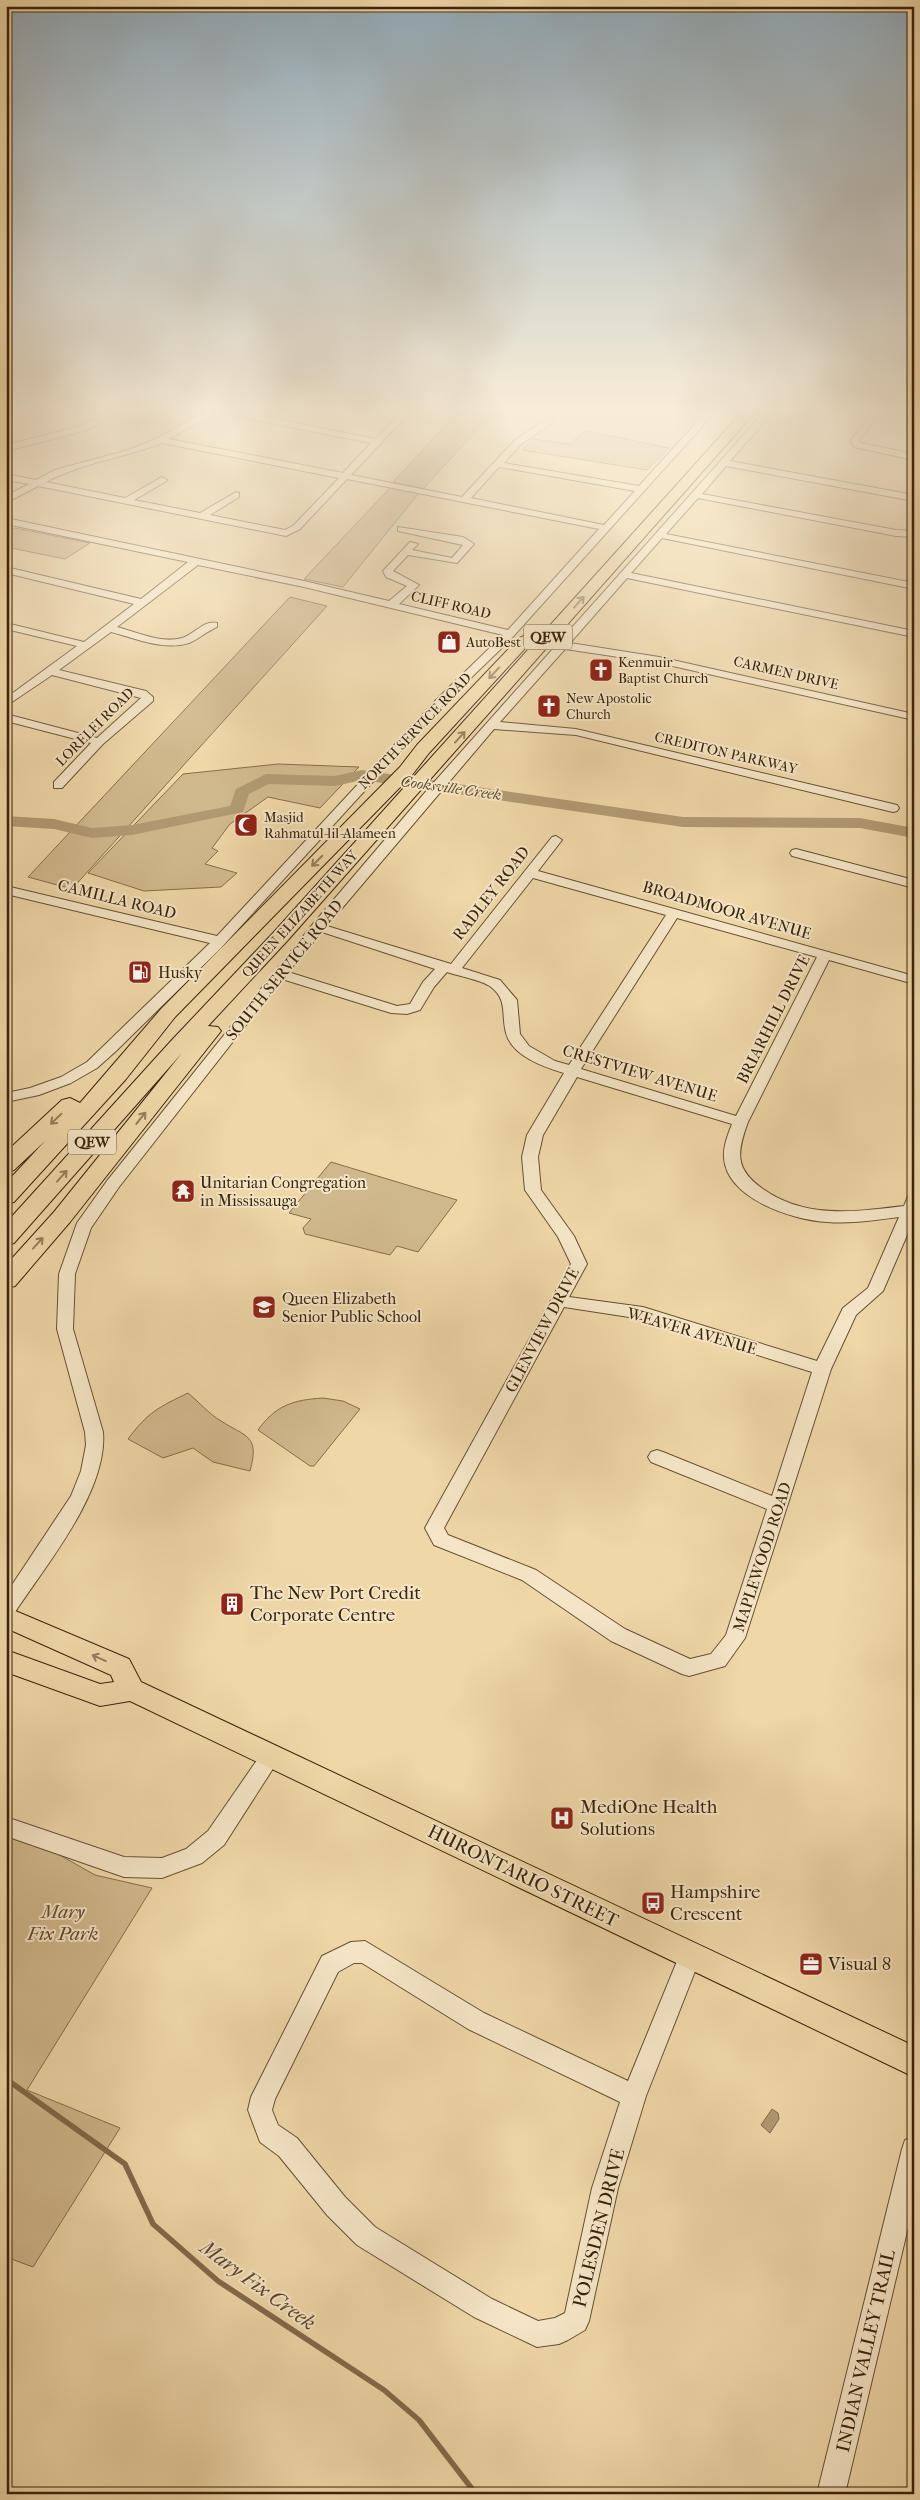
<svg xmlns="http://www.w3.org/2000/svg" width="920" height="2500" viewBox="0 0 920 2500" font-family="'IM FELL French Canon',serif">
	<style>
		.green { fill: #d0b88d; stroke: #846e4c }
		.water { fill: #b19a73; stroke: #816a4a }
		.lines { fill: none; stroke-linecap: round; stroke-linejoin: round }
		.stream { stroke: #816a4a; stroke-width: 5.5 }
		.river { fill: #b19a73; fill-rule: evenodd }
		.minor-casing { stroke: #665033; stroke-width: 2 }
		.major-casing { stroke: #39230c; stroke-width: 2 }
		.highway-casing { stroke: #39230c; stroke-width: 2 }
		.minor { fill: #f5e5c6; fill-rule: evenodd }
		.major { fill: #efd7a8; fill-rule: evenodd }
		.highway { fill: #efd7a8; fill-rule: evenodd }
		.oneway { stroke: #947d5a }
		.labels { text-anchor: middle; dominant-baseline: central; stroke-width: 4; stroke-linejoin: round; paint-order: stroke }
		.far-street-label { font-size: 14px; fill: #39230c; stroke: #f5e5c6 }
		.far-poi-label { font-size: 14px; fill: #39230c; stroke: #f5e5c6; text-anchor: start }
		.shield { fill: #f5e5c6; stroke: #715d44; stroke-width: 1 }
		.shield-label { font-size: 15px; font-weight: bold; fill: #39230c }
		.far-water-label { font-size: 15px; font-style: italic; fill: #5d472b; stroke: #f5e5c6 }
		.street-label { font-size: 16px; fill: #39230c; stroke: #f5e5c6 }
		.poi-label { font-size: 16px; fill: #39230c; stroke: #f5e5c6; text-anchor: start }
		.near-poi-label { font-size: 19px; fill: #39230c; stroke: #f5e5c6; text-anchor: start }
		.near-street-label { font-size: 19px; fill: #39230c; stroke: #f5e5c6 }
		.near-park-label { font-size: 19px; font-style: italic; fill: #5f482c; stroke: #f5e5c6 }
		.near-water-label { font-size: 21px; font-style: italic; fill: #5d472b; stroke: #f5e5c6 }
	</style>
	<rect width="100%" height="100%" fill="#efd7a8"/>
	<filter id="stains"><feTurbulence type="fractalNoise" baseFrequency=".004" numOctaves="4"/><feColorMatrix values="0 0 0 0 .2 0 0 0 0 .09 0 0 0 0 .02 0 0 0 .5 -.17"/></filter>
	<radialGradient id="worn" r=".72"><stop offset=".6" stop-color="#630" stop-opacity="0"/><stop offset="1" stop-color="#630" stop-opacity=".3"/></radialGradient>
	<path class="green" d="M460,410H495L423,489L393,482Z
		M587,431L669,448L647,470L522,450L533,439L569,444Z
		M391,487L419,493L343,587L304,579Z
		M15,528L90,543L65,559L6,547V533Z
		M290,597L327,606L72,889L28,877Z
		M278,764L359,767L320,808L268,797L230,824L212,848L218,851L205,864L237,873L221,887L144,891L88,873L183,774Z
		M331,1162L457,1200L418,1252L397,1246L390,1255L305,1234L303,1228L311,1219L289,1213Z
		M188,1393C199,1402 209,1414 221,1421C246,1437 260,1435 250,1471L213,1462L193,1448L163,1458L128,1439C148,1412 159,1407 188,1393Z
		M323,1398L343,1401L360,1409L314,1466H310L258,1430C276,1405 293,1400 323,1398Z
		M6,1836L49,1849L95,1875L152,1888L27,2090L120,2128L33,2267L6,2257Z"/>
	<path class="water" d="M772,2109L778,2113L779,2119L770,2133L761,2125Z"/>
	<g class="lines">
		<path class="stream" d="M6,2079L125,2164L153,2224L218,2281L384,2390L419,2420L476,2494"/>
		<path class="river" d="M362,770L683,817L860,818L914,828V838L860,828L683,827L362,780L335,786L269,784L249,794L243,812L132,835L92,838L54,829L6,826V816L54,819L92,828L132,825L230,806L236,789L266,774L335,776Z"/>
		<g class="minor-casing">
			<path id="minor" d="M6,410H15L6,413Z
				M111,410H121L87,430L6,451V445L81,426Z
				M208,410H230L376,439L403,410H412L351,475L462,497L514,441L545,420L546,416L541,410H549L554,416L552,423L520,445L504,463L639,486L708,410H717L510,640L445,703L220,949L116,1051L97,1068L71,1083L39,1095L6,1102V1093L30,1088L61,1077L87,1062L210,943L6,894V886L217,936L437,699L503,635L304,587L198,565L117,627C137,632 161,644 182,638C194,635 203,620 217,623V627C207,631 199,639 189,643C163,651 135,638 111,632L59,670L146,691L153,697V701L103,744L62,788H54V782L91,743L6,721V714L97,738L141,698L52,675L6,706V698L77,646L6,629V623L84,642L134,604L6,573V567L141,599L188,562L6,524V518L304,581L389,601L407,586L386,577L383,571L410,542L418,544L412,550L452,558L463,545L398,531V527L463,537L474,544L457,563L408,555L393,571L419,585L399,604L508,630L599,529L347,479L300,529L286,536L38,486L6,503V496L29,484L6,480V474L36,480L55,470L128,450L158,438ZM216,412L217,413L371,443L343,473L169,439ZM162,443L339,478L294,525L285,530L210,515L239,497V493L236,492L200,513L134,500L165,482L167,480L162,477L125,498L46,482C81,463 124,458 162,443ZM499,467L635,491L604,525L471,498Z
				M766,410H775L730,461L914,495V501L726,466L702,494L896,530L914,531V537L896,536L698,498L666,534L914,583V589L662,538L631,573L914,631V637L627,578L570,643L659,657L914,714V720L659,663L565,649L500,722L576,729L897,805L899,808L897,811L893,812L576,735L494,729L327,926L451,964L552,837L556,836L562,840L538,871L914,976V984L829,960L748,1122C737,1152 734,1169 763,1189C806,1219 854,1212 904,1206L908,1196L914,1195V1219L883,1291L856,1315L831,1369L745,1638L725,1666L689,1676L682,1674L611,1641L522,1580L434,1545L425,1528L571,1264L558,1237L525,1190L522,1157L527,1135L564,1073C544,1067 512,1056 506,1033C501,1015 508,1000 491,987C482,980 458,976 447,972L434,987L420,1010L407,1014L391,1013L282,979L119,1187L91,1228L75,1274L73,1329L103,1432C108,1492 45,1566 13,1615L6,1618V1594L71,1496L81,1471L86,1445L85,1432L57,1329L59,1274L77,1223L107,1181L313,924L428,789ZM533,878L666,915L569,1065L555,1061L529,1046L520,1034L517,1000L500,980L462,968ZM677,918L817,957L736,1116L581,1069ZM322,932L435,969L423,982L410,1004L397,1006L288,972ZM577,1077L732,1124C728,1135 723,1146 724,1158C727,1199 793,1220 827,1222C851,1224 875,1220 899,1217L868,1288L843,1308L817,1361L643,1307L569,1297L587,1264L574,1236L541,1190L538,1157L543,1135ZM564,1307L642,1319L812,1372L772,1496L663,1452L657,1450L651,1452L648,1457L651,1462L767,1509L726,1635L711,1654L690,1659L625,1629L536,1570L448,1535L444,1528Z
				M875,410H883L859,440L861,443L914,454V460L854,447L851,440Z
				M796,849L914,880V888L792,856L790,853L792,850Z
				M271,1747L278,1750L281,1756L224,1845L202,1863L162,1878L124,1877L6,1836V1817L124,1857L162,1858L186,1849L208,1831L264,1750Z
				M365,1941L484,2013L628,2081L682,1949L690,1945L698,1949L701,1956L646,2096L618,2188L589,2321L585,2330L568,2340L559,2344L537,2347L474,2317L357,2245L327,2215L279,2156L260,2142L248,2110L251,2097L322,1956L351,1942ZM354,1963H362L468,2029L620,2102L592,2188L565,2313L555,2318L538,2321L492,2299L375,2227L345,2197L297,2138L278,2125L272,2110L275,2099L338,1972Z
				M914,2137V2202L845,2494H817L902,2149L905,2140Z"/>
		</g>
		<g class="major-casing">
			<path id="major" d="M6,1607L129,1659L141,1682L914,2046V2077L130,1701L100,1706L6,1672V1650L100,1684L114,1682L111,1675L6,1628Z"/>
		</g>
		<g class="highway-casing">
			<path id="highway" d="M744,410H757L288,940L208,1026L218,1027L221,1031L70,1222L15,1286L6,1288V1265L54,1212L182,1053L14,1243L6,1246V1223L171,1041L274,932Z
				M524,636L532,641L529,644L429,753L412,775L175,1017L126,1079L14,1202L6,1204V1183L45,1141L14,1170L6,1172V1152L62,1100L70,1098L80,1103L161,1009L400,767L417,745L519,638Z"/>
		</g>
		<use href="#minor" class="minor"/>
		<use href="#major" class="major"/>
		<use href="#highway" class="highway"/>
	</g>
	<defs><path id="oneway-shaft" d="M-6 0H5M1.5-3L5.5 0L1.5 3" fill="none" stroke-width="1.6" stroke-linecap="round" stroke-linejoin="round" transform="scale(1.25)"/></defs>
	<g class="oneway">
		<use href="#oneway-shaft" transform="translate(579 602) rotate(-48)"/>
		<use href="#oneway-shaft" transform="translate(494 673) rotate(133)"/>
		<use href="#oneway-shaft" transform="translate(460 737) rotate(-48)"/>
		<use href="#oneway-shaft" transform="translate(317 861) rotate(135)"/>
		<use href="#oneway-shaft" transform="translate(141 1118) rotate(-51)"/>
		<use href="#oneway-shaft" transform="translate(56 1119) rotate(136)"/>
		<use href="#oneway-shaft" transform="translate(62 1176) rotate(-48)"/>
		<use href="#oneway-shaft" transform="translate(38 1243) rotate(-48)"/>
		<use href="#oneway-shaft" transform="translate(99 1658) rotate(-156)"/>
	</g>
	<linearGradient id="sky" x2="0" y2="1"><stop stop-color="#92aab9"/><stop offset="0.54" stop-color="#f8edd8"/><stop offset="1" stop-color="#f8edd8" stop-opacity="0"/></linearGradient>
	<rect width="920" height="760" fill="url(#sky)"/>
	<defs>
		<g id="shop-square" transform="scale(1.25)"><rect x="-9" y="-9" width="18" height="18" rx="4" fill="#8f2418" stroke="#f5e5c6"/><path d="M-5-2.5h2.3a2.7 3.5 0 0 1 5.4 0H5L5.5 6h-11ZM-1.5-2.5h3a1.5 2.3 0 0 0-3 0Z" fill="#fff"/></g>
		<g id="church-square" transform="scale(1.25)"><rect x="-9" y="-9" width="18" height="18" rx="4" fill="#8f2418" stroke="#f5e5c6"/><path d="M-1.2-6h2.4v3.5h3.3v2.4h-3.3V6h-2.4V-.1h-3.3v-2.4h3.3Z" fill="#fff"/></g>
		<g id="mosque-square" transform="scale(1.25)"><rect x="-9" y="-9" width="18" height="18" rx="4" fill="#8f2418" stroke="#f5e5c6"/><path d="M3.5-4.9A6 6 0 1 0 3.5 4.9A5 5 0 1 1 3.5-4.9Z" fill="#fff"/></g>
		<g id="fuel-square" transform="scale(1.25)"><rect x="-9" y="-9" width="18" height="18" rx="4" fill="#8f2418" stroke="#f5e5c6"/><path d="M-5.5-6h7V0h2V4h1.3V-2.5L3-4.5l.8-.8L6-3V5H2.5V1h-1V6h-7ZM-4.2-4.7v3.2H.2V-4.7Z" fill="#fff"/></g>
		<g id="temple-square" transform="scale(1.25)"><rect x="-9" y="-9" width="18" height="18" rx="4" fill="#8f2418" stroke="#f5e5c6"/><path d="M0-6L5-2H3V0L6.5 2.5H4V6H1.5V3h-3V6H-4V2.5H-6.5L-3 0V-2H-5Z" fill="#fff"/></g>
		<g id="school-square" transform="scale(1.25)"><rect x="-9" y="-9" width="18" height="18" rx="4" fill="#8f2418" stroke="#f5e5c6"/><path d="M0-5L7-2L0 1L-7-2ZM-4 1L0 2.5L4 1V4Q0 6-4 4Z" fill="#fff"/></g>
		<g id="building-square" transform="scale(1.25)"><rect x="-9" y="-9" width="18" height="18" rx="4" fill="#8f2418" stroke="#f5e5c6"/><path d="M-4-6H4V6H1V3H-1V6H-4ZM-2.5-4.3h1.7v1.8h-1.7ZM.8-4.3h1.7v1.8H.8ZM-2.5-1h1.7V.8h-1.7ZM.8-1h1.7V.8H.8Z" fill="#fff"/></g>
		<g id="hospital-square" transform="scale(1.25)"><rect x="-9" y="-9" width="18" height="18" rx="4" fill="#8f2418" stroke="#f5e5c6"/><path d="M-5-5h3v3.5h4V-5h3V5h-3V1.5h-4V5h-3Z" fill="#fff"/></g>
		<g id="bus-square" transform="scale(1.25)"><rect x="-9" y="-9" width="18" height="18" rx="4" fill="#8f2418" stroke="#f5e5c6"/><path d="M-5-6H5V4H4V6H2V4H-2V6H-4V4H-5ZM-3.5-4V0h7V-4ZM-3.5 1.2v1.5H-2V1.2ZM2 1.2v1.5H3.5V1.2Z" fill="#fff"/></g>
		<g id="office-square" transform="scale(1.25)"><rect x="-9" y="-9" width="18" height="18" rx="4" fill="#8f2418" stroke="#f5e5c6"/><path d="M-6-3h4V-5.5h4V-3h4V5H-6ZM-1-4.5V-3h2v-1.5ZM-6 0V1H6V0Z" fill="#fff"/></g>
	</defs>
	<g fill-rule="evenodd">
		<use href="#shop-square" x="449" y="642"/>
		<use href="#church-square" x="601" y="670"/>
		<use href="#church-square" x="549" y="706"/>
		<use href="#mosque-square" x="246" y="825"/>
		<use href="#fuel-square" x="140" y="972"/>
		<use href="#temple-square" x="183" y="1191"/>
		<use href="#school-square" x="264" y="1307"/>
		<use href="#building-square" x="232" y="1604"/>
		<use href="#hospital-square" x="562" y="1818"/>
		<use href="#bus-square" x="653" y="1903"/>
		<use href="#office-square" x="811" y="1964"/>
	</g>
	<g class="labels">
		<g class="far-street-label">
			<text transform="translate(451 605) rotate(13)">CLIFF ROAD</text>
			<text transform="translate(786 673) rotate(13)">CARMEN DRIVE</text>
			<text transform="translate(95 727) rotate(-45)">LORELEI ROAD</text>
			<text transform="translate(415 731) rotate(-46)">NORTH SERVICE ROAD</text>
			<text transform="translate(726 753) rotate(13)">CREDITON PARKWAY</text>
			<text transform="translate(300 914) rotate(-48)">QUEEN ELIZABETH WAY</text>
		</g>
		<g class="far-poi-label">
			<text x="466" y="642">AutoBest</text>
			<text x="618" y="662">Kenmuir<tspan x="618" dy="16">Baptist Church</tspan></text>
			<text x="566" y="698">New Apostolic<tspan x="566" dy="16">Church</tspan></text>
			<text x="264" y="817">Masjid<tspan x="264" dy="16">Rahmatul-lil-Alameen</tspan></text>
		</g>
		<g class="shield">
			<rect x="524" y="624.5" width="48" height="25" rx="4"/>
			<rect x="68" y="1129.5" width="48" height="25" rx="4"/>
		</g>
		<g class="shield-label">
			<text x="548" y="637">QEW</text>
			<text x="92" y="1142">QEW</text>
		</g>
		<g class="far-water-label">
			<text transform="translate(451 788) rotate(8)">Cooksville Creek</text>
		</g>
		<g class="street-label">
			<text transform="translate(491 893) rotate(-52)">RADLEY ROAD</text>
			<text transform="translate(117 899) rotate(14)">CAMILLA ROAD</text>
			<text transform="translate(727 910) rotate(16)">BROADMOOR AVENUE</text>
			<text transform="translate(284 970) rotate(-51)">SOUTH SERVICE ROAD</text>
			<text transform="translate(773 1019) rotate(-63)">BRIARHILL DRIVE</text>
			<text transform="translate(640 1073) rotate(17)">CRESTVIEW AVENUE</text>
			<text transform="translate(542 1330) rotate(-62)">GLENVIEW DRIVE</text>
			<text transform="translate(692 1331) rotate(16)">WEAVER AVENUE</text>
			<text transform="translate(762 1557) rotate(-72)">MAPLEWOOD ROAD</text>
		</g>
		<g class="poi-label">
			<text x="158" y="972">Husky</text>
			<text x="200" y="1182">Unitarian Congregation<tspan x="200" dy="18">in Mississauga</tspan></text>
			<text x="282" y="1298">Queen Elizabeth<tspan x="282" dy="18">Senior Public School</tspan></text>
		</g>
		<g class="near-poi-label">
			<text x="250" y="1593">The New Port Credit<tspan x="250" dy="22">Corporate Centre</tspan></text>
			<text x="580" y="1807">MediOne Health<tspan x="580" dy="22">Solutions</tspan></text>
			<text x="670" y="1892">Hampshire<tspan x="670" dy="22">Crescent</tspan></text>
			<text x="828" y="1964">Visual 8</text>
		</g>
		<g class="near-street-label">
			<text transform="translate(523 1876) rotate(26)">HURONTARIO STREET</text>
			<text transform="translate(599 2228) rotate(-76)">POLESDEN DRIVE</text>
			<text transform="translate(866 2351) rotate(-77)">INDIAN VALLEY TRAIL</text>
		</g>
		<g class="near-park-label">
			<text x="63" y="1912">Mary<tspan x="63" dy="22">Fix Park</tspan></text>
		</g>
		<g class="near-water-label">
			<text transform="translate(258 2285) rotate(36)">Mary Fix Creek</text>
		</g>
	</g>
	<rect width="920" height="2500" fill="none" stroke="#efd7a8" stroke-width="25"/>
	<rect x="8" y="8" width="905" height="2485" fill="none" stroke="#39230c" stroke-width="2.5"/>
	<rect x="12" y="12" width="895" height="2475" fill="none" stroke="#39230c"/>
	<rect width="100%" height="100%" filter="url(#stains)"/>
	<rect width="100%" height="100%" fill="url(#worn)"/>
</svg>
